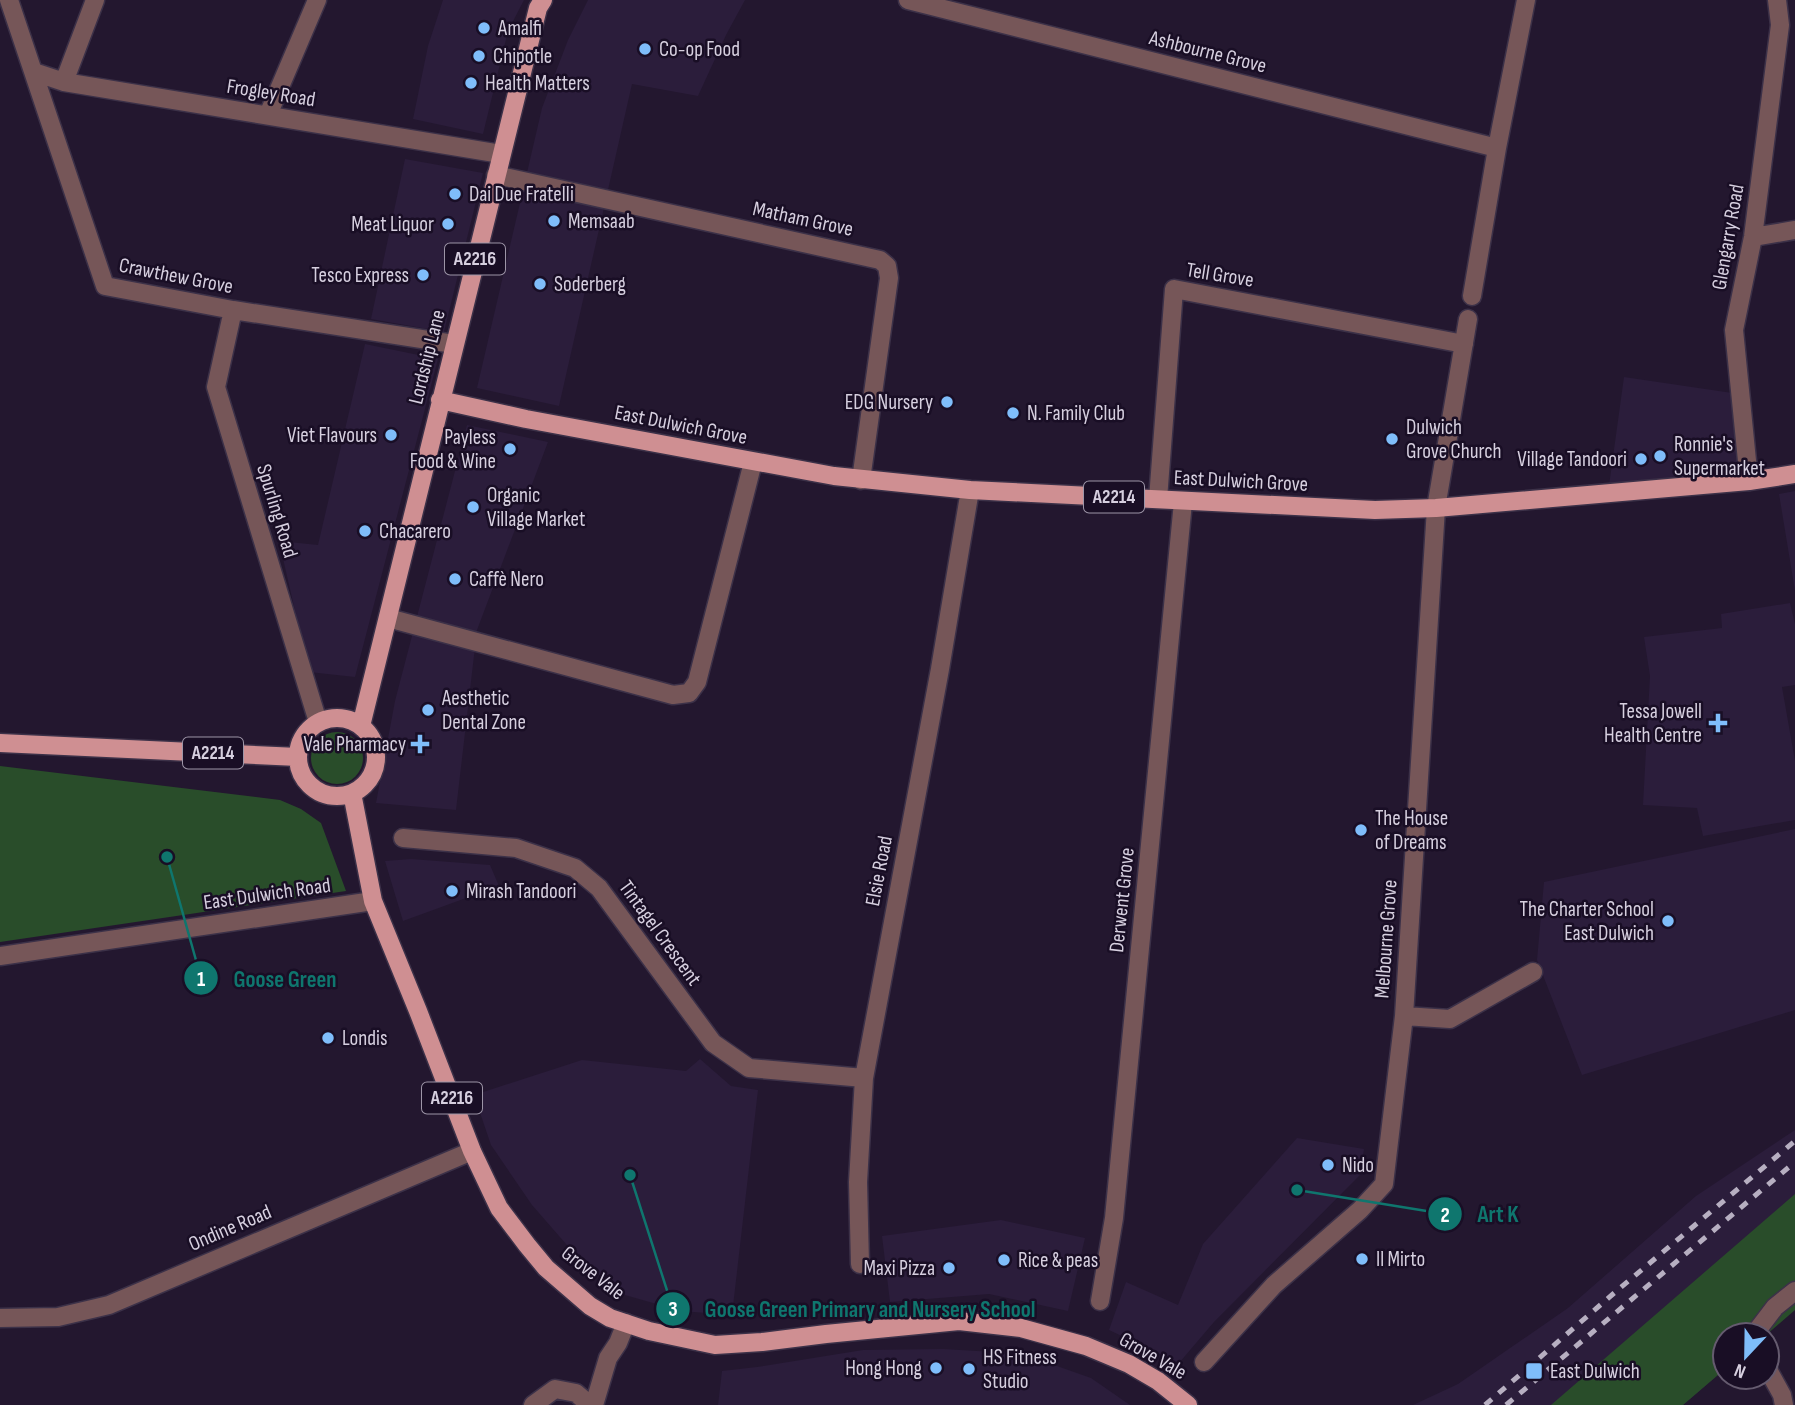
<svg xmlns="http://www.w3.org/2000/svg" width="1795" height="1405" viewBox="0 0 1795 1405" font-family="'Sofia Sans Condensed',sans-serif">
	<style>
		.built { fill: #2b1d3b }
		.green { fill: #294d2a }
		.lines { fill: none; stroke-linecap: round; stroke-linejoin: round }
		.minor-casing { stroke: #3c3148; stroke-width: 21 }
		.primary-casing { stroke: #3c3148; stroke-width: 21 }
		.minor { stroke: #765658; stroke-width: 18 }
		.primary { stroke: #cf8f92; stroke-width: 18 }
		.rail { stroke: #b7afc1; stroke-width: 5; stroke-dasharray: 9 9; stroke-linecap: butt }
		.poi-dot { fill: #7fbdfa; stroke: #190e25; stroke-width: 2.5 }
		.labels { text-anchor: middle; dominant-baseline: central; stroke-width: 5; stroke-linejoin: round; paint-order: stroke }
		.shield { fill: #190e25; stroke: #9d95a7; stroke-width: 2 }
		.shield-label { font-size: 19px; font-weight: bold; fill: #d6cfdf }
		.poi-label { font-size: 21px; fill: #d6cfdf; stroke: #190e25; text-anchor: start }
		.street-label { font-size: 21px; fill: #d6cfdf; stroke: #190e25 }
		.leader { fill: none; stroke: #0f766e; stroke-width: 2.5 }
		.callout-dot { fill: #0f766e; stroke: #190e25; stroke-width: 2.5 }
		.mark-label { font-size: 21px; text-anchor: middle; font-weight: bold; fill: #fff }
		.callout-label { font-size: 23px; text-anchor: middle; font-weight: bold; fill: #0f766e; stroke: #190e25; stroke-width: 5; stroke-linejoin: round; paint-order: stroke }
	</style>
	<rect width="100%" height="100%" fill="#23172f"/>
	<path class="built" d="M443,0H524L508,31L483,134L413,119L428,46Z
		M588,0H745L726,35L698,96L632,84L559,406L477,388L542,108L568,40Z
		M405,159L483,173L444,332L371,319Z
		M365,344L438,359L355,677L309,672L279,541L318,545Z
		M1624,377L1739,394L1750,487L1608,493Z
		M467,425L548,442L477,630L456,810L376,803L395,701Z
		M1795,491V591L1779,494Z
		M1790,603L1795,624V685L1782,687L1795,761V820L1703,836L1697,808L1643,805L1650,676L1644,637L1722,628L1721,614Z
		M1795,829V1010L1582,1075L1537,960L1544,882Z
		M411,859L490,865L499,886L403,921L385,861Z
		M700,1059L731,1086L758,1090L732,1315L681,1311L625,1295L580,1260L532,1205L491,1145L474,1095L582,1060L686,1071Z
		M1795,1130V1310L1725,1335V1369L1683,1405H1413L1458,1384L1568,1308L1696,1196Z
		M1297,1138L1364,1149L1360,1175L1214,1322L1179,1363L1109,1330L1126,1282L1178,1305L1203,1244Z
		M1001,1220L1085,1238L1068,1311L989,1294L890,1302L882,1236Z
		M943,1349L994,1352L1040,1360L1091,1378L1130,1405H718L722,1371L757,1367L863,1350Z"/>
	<path class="green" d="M311 758a26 26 0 1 1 52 0a26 26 0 1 1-52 0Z
		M0,766L280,800L301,809L321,823L346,891L0,942Z
		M1795,1194V1310L1766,1335H1725V1369L1683,1405H1551Z"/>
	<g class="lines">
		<g class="minor-casing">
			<path id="minor" d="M9,0L105,286L233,310L454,344
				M908,0L1497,148
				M34,72L64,82L501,154
				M64,82L95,0
				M268,115L317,0
				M496,175L880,260L887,266L889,278L861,480
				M1753,237L1795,230
				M1472,296L1497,148L1526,0
				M233,310L216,387L318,722
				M1749,481L1734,330L1753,237L1780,25L1777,0
				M1158,499L1174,289L1464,344
				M388,618L673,695L689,693L697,682L753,462
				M403,838L516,848L575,868L599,888L713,1043L749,1068L864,1078
				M0,956L373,901
				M1404,1016L1450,1019L1533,972
				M860,1264L858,1182L864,1078L940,669L970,490
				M1100,1301L1114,1218L1183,502
				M0,1318L58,1317L109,1305L472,1151
				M1760,1335L1759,1328L1775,1307L1795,1291
				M1204,1362L1274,1285L1360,1210L1384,1184L1404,1016L1436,508L1468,319
				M1767,1368L1782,1395L1784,1405
				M533,1405L555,1389L576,1393L590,1405
				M594,1405L608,1358L618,1343L626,1323"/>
		</g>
		<g class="primary-casing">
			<path id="primary" d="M440,400L526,419L834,476L970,490L1375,510L1436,508L1749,481L1795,474
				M298 757a39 39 0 1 1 78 0a39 39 0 1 1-78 0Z
				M361,726L538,8L543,0
				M0,743L298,757
				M352,793L373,901L418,1011L472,1151L499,1208L527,1245L546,1268L590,1306L610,1318L649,1331L715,1345L762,1342L826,1334L959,1321L1021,1328L1086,1346L1129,1364L1158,1381L1188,1405"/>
		</g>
		<use href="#minor" class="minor"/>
		<use href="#primary" class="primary"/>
		<path class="rail" d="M1485,1405L1613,1294L1795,1141
			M1506,1405L1795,1162"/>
	</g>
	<g class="poi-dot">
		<circle cx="484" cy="28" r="7"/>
		<circle cx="645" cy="49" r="7"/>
		<circle cx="479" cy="56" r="7"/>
		<circle cx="471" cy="83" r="7"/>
		<circle cx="455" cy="194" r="7"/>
		<circle cx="554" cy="221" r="7"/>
		<circle cx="448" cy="224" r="7"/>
		<circle cx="423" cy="275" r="7"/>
		<circle cx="540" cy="284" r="7"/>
		<circle cx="947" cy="402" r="7"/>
		<circle cx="1013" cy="413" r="7"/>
		<circle cx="391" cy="435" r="7"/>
		<circle cx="1392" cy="439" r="7"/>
		<circle cx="510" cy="449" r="7"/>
		<circle cx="1660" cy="456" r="7"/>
		<circle cx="1641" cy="459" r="7"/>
		<circle cx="473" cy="507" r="7"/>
		<circle cx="365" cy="531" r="7"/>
		<circle cx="455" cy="579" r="7"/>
		<circle cx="428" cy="710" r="7"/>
		<path d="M1714.5 712.5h7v7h7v7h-7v7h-7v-7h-7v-7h7z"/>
		<path d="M416.5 733.5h7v7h7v7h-7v7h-7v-7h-7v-7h7z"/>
		<circle cx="1361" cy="830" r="7"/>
		<circle cx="452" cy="891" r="7"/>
		<circle cx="1668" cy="921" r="7"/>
		<circle cx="328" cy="1038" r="7"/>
		<circle cx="1328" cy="1165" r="7"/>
		<circle cx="1362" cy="1259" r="7"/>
		<circle cx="1004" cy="1260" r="7"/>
		<circle cx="949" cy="1268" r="7"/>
		<circle cx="936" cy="1368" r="7"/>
		<circle cx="969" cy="1369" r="7"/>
		<rect x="1525" y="1362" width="18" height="18" rx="3.5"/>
	</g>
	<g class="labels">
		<g class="shield">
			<rect x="445" y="243.5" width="60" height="31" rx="5"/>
			<rect x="1084" y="481.5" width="60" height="31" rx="5"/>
			<rect x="183" y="737.5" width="60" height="31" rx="5"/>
			<rect x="422" y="1082.5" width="60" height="31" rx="5"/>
		</g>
		<g class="shield-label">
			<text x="475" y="259">A2216</text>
			<text x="1114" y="497">A2214</text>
			<text x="213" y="753">A2214</text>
			<text x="452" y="1098">A2216</text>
		</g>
		<g class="poi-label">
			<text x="498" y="28">Amalfi</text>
			<text x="659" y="49">Co-op Food</text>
			<text x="493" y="56">Chipotle</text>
			<text x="485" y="83">Health Matters</text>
			<text x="469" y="194">Dai Due Fratelli</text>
			<text x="568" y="221">Memsaab</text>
			<text x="434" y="224" text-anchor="end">Meat Liquor</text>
			<text x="409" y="275" text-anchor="end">Tesco Express</text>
			<text x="554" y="284">Soderberg</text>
			<text x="933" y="402" text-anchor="end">EDG Nursery</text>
			<text x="1027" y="413">N. Family Club</text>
			<text x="1406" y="427">Dulwich<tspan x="1406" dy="24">Grove Church</tspan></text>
			<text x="377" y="435" text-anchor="end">Viet Flavours</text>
			<text x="496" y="437" text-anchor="end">Payless<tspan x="496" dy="24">Food &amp; Wine</tspan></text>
			<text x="1674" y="444">Ronnie's<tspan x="1674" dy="24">Supermarket</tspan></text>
			<text x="1627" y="459" text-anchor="end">Village Tandoori</text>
			<text x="487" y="495">Organic<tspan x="487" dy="24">Village Market</tspan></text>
			<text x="379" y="531">Chacarero</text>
			<text x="469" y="579">Caffè Nero</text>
			<text x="442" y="698">Aesthetic<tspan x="442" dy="24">Dental Zone</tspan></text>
			<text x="1702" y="711" text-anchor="end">Tessa Jowell<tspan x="1702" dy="24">Health Centre</tspan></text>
			<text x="406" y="744" text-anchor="end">Vale Pharmacy</text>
			<text x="1375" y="818">The House<tspan x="1375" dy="24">of Dreams</tspan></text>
			<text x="466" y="891">Mirash Tandoori</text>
			<text x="1654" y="909" text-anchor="end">The Charter School<tspan x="1654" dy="24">East Dulwich</tspan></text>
			<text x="342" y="1038">Londis</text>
			<text x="1342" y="1165">Nido</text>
			<text x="1376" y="1259">Il Mirto</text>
			<text x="1018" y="1260">Rice &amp; peas</text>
			<text x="935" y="1268" text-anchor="end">Maxi Pizza</text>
			<text x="983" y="1357">HS Fitness<tspan x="983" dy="24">Studio</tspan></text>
			<text x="922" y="1368" text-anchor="end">Hong Hong</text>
			<text x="1550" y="1371">East Dulwich</text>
		</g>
		<g class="street-label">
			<text transform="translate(1208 52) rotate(14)">Ashbourne Grove</text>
			<text transform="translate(271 93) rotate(9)">Frogley Road</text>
			<text transform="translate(803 219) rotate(12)">Matham Grove</text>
			<text transform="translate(1728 237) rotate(-80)">Glengarry Road</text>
			<text transform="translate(1220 275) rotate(9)">Tell Grove</text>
			<text transform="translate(176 276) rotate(11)">Crawthew Grove</text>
			<text transform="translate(427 357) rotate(-76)">Lordship Lane</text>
			<text transform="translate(681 425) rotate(11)">East Dulwich Grove</text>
			<text transform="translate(1241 481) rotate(3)">East Dulwich Grove</text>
			<text transform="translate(277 511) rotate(73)">Spurling Road</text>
			<text transform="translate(879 871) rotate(-79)">Elsie Road</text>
			<text transform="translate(267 894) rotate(-8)">East Dulwich Road</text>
			<text transform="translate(1122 900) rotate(-84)">Derwent Grove</text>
			<text transform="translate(660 933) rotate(54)">Tintagel Crescent</text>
			<text transform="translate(1386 939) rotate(-86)">Melbourne Grove</text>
			<text transform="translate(230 1228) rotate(-23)">Ondine Road</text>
			<text transform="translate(593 1273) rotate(38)">Grove Vale</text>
			<text transform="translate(1153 1356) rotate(30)">Grove Vale</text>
		</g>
	</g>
	<path class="leader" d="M167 857L201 978M1297 1190L1445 1214M630 1175L673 1309"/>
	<g class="callout-dot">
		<circle cx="167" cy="857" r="7"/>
		<circle cx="1297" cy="1190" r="7"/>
		<circle cx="630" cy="1175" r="7"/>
		<circle cx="201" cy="978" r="18"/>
		<circle cx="1445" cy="1214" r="18"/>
		<circle cx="673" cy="1309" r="18"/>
	</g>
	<g class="mark-label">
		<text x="201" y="986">1</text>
		<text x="1445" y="1222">2</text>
		<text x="673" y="1316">3</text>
	</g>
	<g class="callout-label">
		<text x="285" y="987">Goose Green</text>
		<text x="1498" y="1222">Art K</text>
		<text x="870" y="1317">Goose Green Primary and Nursery School</text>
	</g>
	<g transform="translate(1746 1356) rotate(202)"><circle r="33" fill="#190e25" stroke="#655b6f" stroke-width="2"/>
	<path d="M0-5L12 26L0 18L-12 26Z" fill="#7fbdfa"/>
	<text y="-10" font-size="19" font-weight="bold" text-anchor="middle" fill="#d6cfdf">N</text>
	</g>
</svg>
